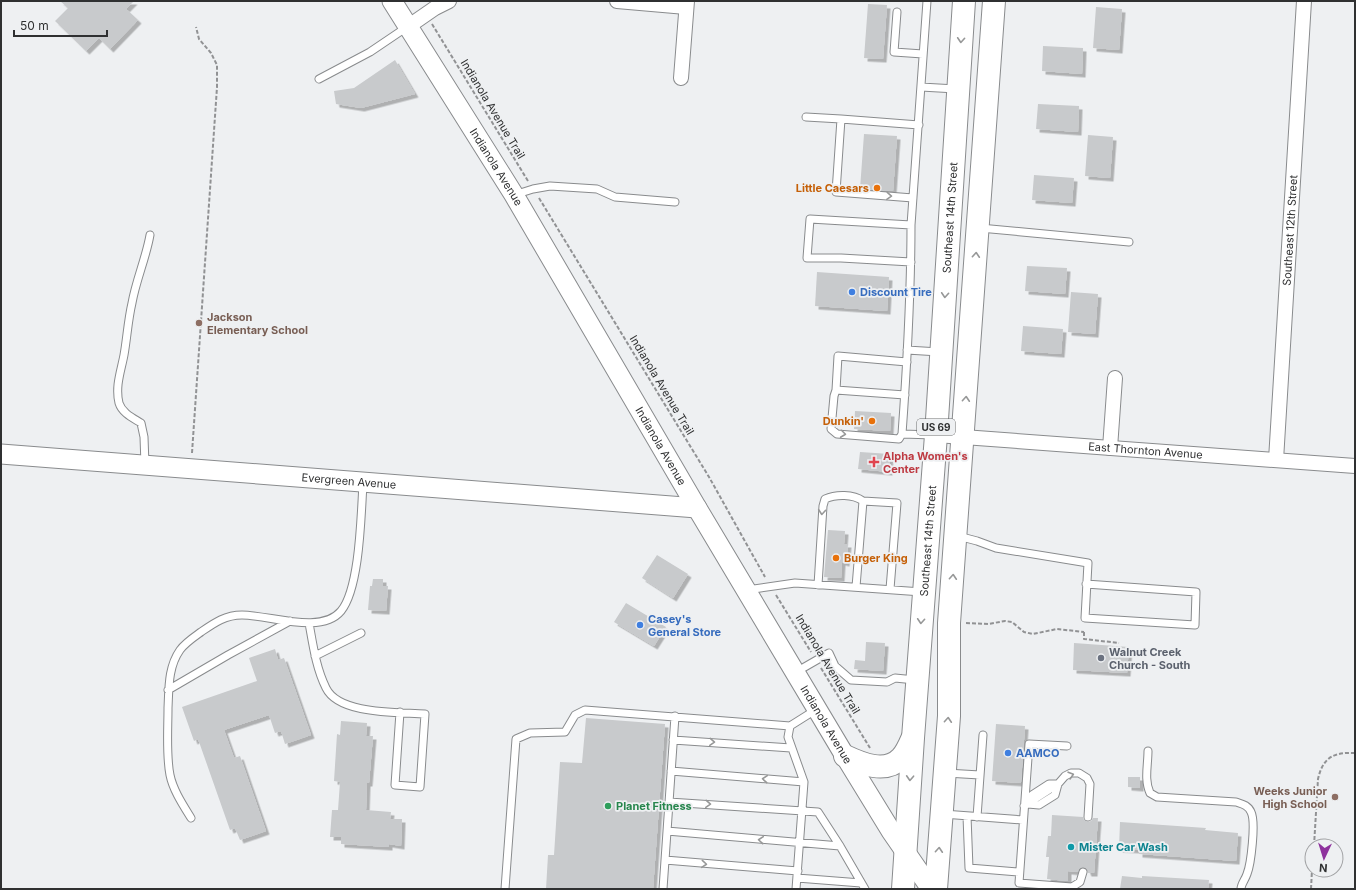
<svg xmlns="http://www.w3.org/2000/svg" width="1356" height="890" viewBox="0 0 1356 890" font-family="Inter,sans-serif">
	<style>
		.building { fill: #c8cacc; filter: url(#shadow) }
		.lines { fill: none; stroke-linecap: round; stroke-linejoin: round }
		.lane-casing { stroke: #898b8d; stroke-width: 9 }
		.street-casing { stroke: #898b8d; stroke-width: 16 }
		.secondary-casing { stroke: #898b8d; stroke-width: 21 }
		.primary-casing { stroke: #898b8d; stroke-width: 24 }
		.path { stroke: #919294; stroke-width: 2; stroke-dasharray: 4 2; stroke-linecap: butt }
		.lane { stroke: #fff; stroke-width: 7 }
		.street { stroke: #fff; stroke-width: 14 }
		.secondary { stroke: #fff; stroke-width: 19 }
		.primary { stroke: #fff; stroke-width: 22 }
		.oneway { stroke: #979898 }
		.food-dot { fill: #e8710a; stroke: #eef0f2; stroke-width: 1.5 }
		.shop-dot { fill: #3f7fe0; stroke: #eef0f2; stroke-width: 1.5 }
		.education-dot { fill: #8d6e63; stroke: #eef0f2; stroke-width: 1.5 }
		.health-dot { fill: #e0444e; stroke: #eef0f2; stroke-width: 1.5 }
		.worship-dot { fill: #6b7280; stroke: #eef0f2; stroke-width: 1.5 }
		.leisure-dot { fill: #2e9e5b; stroke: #eef0f2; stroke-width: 1.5 }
		.culture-dot { fill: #0f9aa8; stroke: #eef0f2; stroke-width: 1.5 }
		.labels { text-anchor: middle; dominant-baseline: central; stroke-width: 3.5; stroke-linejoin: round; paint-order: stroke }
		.shield { fill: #eef0f2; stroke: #686a6b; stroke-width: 1 }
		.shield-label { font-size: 10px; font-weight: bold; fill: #2f3031 }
		.street-label { font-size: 11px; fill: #2f3031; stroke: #eef0f2 }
		.food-label { font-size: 11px; font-weight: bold; fill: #c56008; stroke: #eef0f2; text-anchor: end }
		.shop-label { font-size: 11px; font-weight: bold; fill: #366cbe; stroke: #eef0f2; text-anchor: start }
		.education-label { font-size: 11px; font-weight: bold; fill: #785e54; stroke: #eef0f2; text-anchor: start }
		.health-label { font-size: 11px; font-weight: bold; fill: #be3a42; stroke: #eef0f2; text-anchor: start }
		.worship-label { font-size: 11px; font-weight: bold; fill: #5b616d; stroke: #eef0f2; text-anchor: start }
		.leisure-label { font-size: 11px; font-weight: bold; fill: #27864d; stroke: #eef0f2; text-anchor: start }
		.culture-label { font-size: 11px; font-weight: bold; fill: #0d838f; stroke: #eef0f2; text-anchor: start }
	</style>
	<defs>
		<filter id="shadow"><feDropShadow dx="3.5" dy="3.5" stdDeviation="0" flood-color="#0004"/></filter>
	</defs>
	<rect width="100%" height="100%" fill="#eef0f2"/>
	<path class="building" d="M60,1H134L126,9L138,20L110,49L99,38L86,51L55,21L68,8Z
		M868,4L887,5L883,59L864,58Z
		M1096,7L1122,9L1119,50L1093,48Z
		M1043,46L1083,48L1082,74L1042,71Z
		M395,60L415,94L361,108L336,104L334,91L354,88Z
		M1038,104L1079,106L1078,132L1036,129Z
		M864,134L897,136L893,191L860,189Z
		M1088,135L1113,137L1110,178L1085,176Z
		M1034,175L1074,178L1072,203L1032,200Z
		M1027,266L1067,268L1065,294L1025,291Z
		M817,272L889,277L887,311L815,306Z
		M1071,292L1098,294L1095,334L1068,332Z
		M1023,326L1063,329L1061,354L1021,351Z
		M855,411L891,413L890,431L854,429Z
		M860,452L890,454L889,472L858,469Z
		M828,530L845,531L844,544H848L846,563L842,562L841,578L824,577Z
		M657,555L688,574L673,598L642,578Z
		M373,579H383V586H388L386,611L368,610L370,586H372Z
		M626,603L666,627L654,646L614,622Z
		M866,642L885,643L883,671L854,669L855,660L865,661Z
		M1074,643L1129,647L1127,673L1073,670Z
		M275,649L278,660L284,658L311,735L285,744L281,731L275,733L269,715L224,730L234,758L240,756L266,831L240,840L235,828L230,830L198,739L194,741L182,707L257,681L249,658Z
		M586,718L665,724L653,889H546L548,855H554L560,762L582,763Z
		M341,721L367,723L366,736H373L369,783H367L366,810L391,812L390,819H402L401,846L389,844V847L341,844V837H330L332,810H338L340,782L334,781L337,734L340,735Z
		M996,724L1025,726L1021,783L992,781Z
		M1128,777H1140V788L1128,787Z
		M1052,815L1083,817L1084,820L1087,822L1091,821L1093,818H1098L1094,873H1088L1086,868L1082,867L1079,869L1078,872L1068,871V881L1047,879L1049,857H1046L1048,836H1051Z
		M1120,822L1206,828L1205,830L1238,833L1236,861L1139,854V850L1119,849Z
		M1122,876L1142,878V876L1209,880L1208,889H1120Z"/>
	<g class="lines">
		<g class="lane-casing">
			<path id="lane" d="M927,1L911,225C911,295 907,365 902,434L934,435
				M897,12L894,52L923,54
				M319,79L370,52L407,27
				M921,87L956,89
				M806,117L841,119
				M514,195L533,189L550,186L597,189L615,197L675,202
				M913,198L836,192L841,119L919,125
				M980,228L1129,242
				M911,262L841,258H807L810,219L911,225
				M907,350L939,352
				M836,390L834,396L831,429L837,434L899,439L902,434
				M905,395L836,390L838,356L907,362
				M145,465L144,437L141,423C133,418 122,413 119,403C115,386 121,371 124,355C127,338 128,320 132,303C136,280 146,258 150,235
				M958,536L977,541L996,548L1088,563L1085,618L1195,625L1196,592L1086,584
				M818,585L823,506L825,499C836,494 853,494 863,501
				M856,587L863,501L897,503L890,589
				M747,590L795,583L922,592
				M309,623C313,645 316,668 326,688C339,715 399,712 425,714L420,787L395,785L400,712
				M315,656L361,633
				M796,672L829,653L835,666L851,680L887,682L895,678L915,680
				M168,690L228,655L290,621
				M673,740L791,748
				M1067,746L1029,744L1019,883L1072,887L1080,882L1083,872
				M1148,751C1148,765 1144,780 1150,793L1157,797L1236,802C1242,804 1248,805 1251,812C1256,822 1251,864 1247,874C1245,880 1241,884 1241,889
				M671,771L804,782
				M946,773L980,775
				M1049,784H1058L1055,795L1039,805L1028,804L1032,795Z
				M669,802L818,812L840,846L865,889
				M1024,806L1058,784L1065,776L1071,773H1079L1087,778L1090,784L1088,817
				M943,814L1023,820
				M967,816L969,868L1019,872
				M977,817L983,735
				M191,818C183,805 173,790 170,775C166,755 168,729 168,708C169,688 168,667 180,650C185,643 194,637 201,632C214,623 225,615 242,615C270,615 321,635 341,611C360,588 361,514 363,484
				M667,831L840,846
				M665,860L798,871
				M797,878L861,883
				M505,889L516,739L530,733L565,732L575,715L585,710L790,726
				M663,889L675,716
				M796,889L804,782L788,737L790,726L817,709"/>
		</g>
		<g class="street-casing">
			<g id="street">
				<path d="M617,1L686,7"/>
				<path d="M409,26L435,8L449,1"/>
				<path d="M681,78L687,1"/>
				<path id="s1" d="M936,435L1355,466"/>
				<path d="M1110,448L1115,378"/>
				<path id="s2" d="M1276,460L1304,1"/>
			</g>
		</g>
		<g class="secondary-casing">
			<g id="secondary">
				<path id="s3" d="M392,1L514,195L697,508L845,756L891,831L931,889"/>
				<path id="s4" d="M1,454L697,508"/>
			</g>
		</g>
		<g class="primary-casing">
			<g id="primary">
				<path d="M845,756C862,764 886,774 901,758C906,753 909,746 912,739"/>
				<path id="s5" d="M903,889L913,738L936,435L964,1"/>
				<path d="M936,889L949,716V623L994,1"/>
			</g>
		</g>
		<path class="path" d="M432,24L528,181
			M539,198L709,477L765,577
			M192,453L217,87V65L211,53L199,39L196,27
			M776,595L811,652
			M966,623L988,624L1005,621L1012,622L1024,632L1033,634L1057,629L1084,632
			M1084,632V639L1119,643
			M821,668L870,748
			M1314,846L1318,779C1323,757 1334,752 1355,753
			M1311,889L1312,870"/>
		<use href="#lane" class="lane"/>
		<use href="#street" class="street"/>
		<use href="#secondary" class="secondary"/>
		<use href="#primary" class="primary"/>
	</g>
	<defs><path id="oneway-chevron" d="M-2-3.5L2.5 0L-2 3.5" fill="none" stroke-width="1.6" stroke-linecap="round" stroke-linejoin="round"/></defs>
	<g class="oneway">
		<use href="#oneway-chevron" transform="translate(961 40) rotate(94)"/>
		<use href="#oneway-chevron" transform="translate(889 196) rotate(4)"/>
		<use href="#oneway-chevron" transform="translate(976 255) rotate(-86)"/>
		<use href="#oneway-chevron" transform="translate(945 295) rotate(94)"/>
		<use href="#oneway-chevron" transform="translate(966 399) rotate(-86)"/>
		<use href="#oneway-chevron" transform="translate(843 434) rotate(7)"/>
		<use href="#oneway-chevron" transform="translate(822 512) rotate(95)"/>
		<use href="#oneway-chevron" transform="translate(953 577) rotate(-86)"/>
		<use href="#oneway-chevron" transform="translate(921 621) rotate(94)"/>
		<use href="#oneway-chevron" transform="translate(948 720) rotate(-86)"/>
		<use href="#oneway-chevron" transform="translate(712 742) rotate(4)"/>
		<use href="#oneway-chevron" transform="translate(1071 775) rotate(-16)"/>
		<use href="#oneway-chevron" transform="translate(910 778) rotate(93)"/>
		<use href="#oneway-chevron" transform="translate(765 779) rotate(-175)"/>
		<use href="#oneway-chevron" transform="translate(708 804) rotate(4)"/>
		<use href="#oneway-chevron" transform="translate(761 840) rotate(-175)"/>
		<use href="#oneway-chevron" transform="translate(939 850) rotate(-86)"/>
		<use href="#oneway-chevron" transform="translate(704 864) rotate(5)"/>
	</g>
	<g class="food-dot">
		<circle cx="877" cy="188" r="4"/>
		<circle cx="872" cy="421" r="4"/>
		<circle cx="836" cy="558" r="4"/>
	</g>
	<g class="shop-dot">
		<circle cx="852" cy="292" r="4"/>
		<circle cx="640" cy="625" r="4"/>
		<circle cx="1008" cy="753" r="4"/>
	</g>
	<g class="education-dot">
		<circle cx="199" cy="323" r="4"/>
		<circle cx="1335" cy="797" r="4"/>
	</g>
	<path class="health-dot" d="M872 456h4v4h4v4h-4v4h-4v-4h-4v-4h4z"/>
	<circle class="worship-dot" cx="1101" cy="658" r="4"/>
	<circle class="leisure-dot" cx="608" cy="806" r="4"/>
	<circle class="culture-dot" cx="1071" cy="847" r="4"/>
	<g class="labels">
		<rect class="shield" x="917" y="419" width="38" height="16" rx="3"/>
		<g class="shield-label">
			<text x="936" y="427">US 69</text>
		</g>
		<g class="street-label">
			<text transform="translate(493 109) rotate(59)">Indianola Avenue Trail</text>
			<text stroke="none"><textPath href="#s3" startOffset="196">Indianola Avenue</textPath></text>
			<text stroke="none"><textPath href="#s5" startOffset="673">Southeast 14th Street</textPath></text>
			<text stroke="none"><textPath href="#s2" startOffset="230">Southeast 12th Street</textPath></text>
			<text transform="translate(662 385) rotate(59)">Indianola Avenue Trail</text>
			<text stroke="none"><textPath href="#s3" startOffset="520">Indianola Avenue</textPath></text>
			<text stroke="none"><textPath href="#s1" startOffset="210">East Thornton Avenue</textPath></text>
			<text stroke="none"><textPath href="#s4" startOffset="349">Evergreen Avenue</textPath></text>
			<text stroke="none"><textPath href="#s5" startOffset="349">Southeast 14th Street</textPath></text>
			<text transform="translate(828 664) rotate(59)">Indianola Avenue Trail</text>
			<text stroke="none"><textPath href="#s3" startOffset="844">Indianola Avenue</textPath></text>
		</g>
		<g class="food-label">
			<text x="869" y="188">Little Caesars</text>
			<text x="864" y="421">Dunkin'</text>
			<text x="844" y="558" text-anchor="start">Burger King</text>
		</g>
		<g class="shop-label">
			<text x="860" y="292">Discount Tire</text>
			<text x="648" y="619">Casey's<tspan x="648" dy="13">General Store</tspan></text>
			<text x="1016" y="753">AAMCO</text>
		</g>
		<g class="education-label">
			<text x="207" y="317">Jackson<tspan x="207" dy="13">Elementary School</tspan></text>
			<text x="1327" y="791" text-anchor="end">Weeks Junior<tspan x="1327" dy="13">High School</tspan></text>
		</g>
		<g class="health-label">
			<text x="883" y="456">Alpha Women's<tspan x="883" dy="13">Center</tspan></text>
		</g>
		<g class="worship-label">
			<text x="1109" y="652">Walnut Creek<tspan x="1109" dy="13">Church - South</tspan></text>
		</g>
		<g class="leisure-label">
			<text x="616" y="806">Planet Fitness</text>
		</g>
		<g class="culture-label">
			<text x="1079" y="847">Mister Car Wash</text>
		</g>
	</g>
	<rect width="1356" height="890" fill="none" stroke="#2f3031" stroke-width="4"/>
	<g transform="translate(1324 858) rotate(184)"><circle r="19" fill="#eef0f2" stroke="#a2a3a5"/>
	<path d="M0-3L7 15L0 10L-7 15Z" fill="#8e329d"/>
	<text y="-6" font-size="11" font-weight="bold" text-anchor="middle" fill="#2f3031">N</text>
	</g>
	<path d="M14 30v6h93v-6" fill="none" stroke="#2f3031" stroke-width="2"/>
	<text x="20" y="30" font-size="12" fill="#2f3031" stroke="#eef0f2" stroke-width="3" paint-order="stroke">50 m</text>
</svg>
